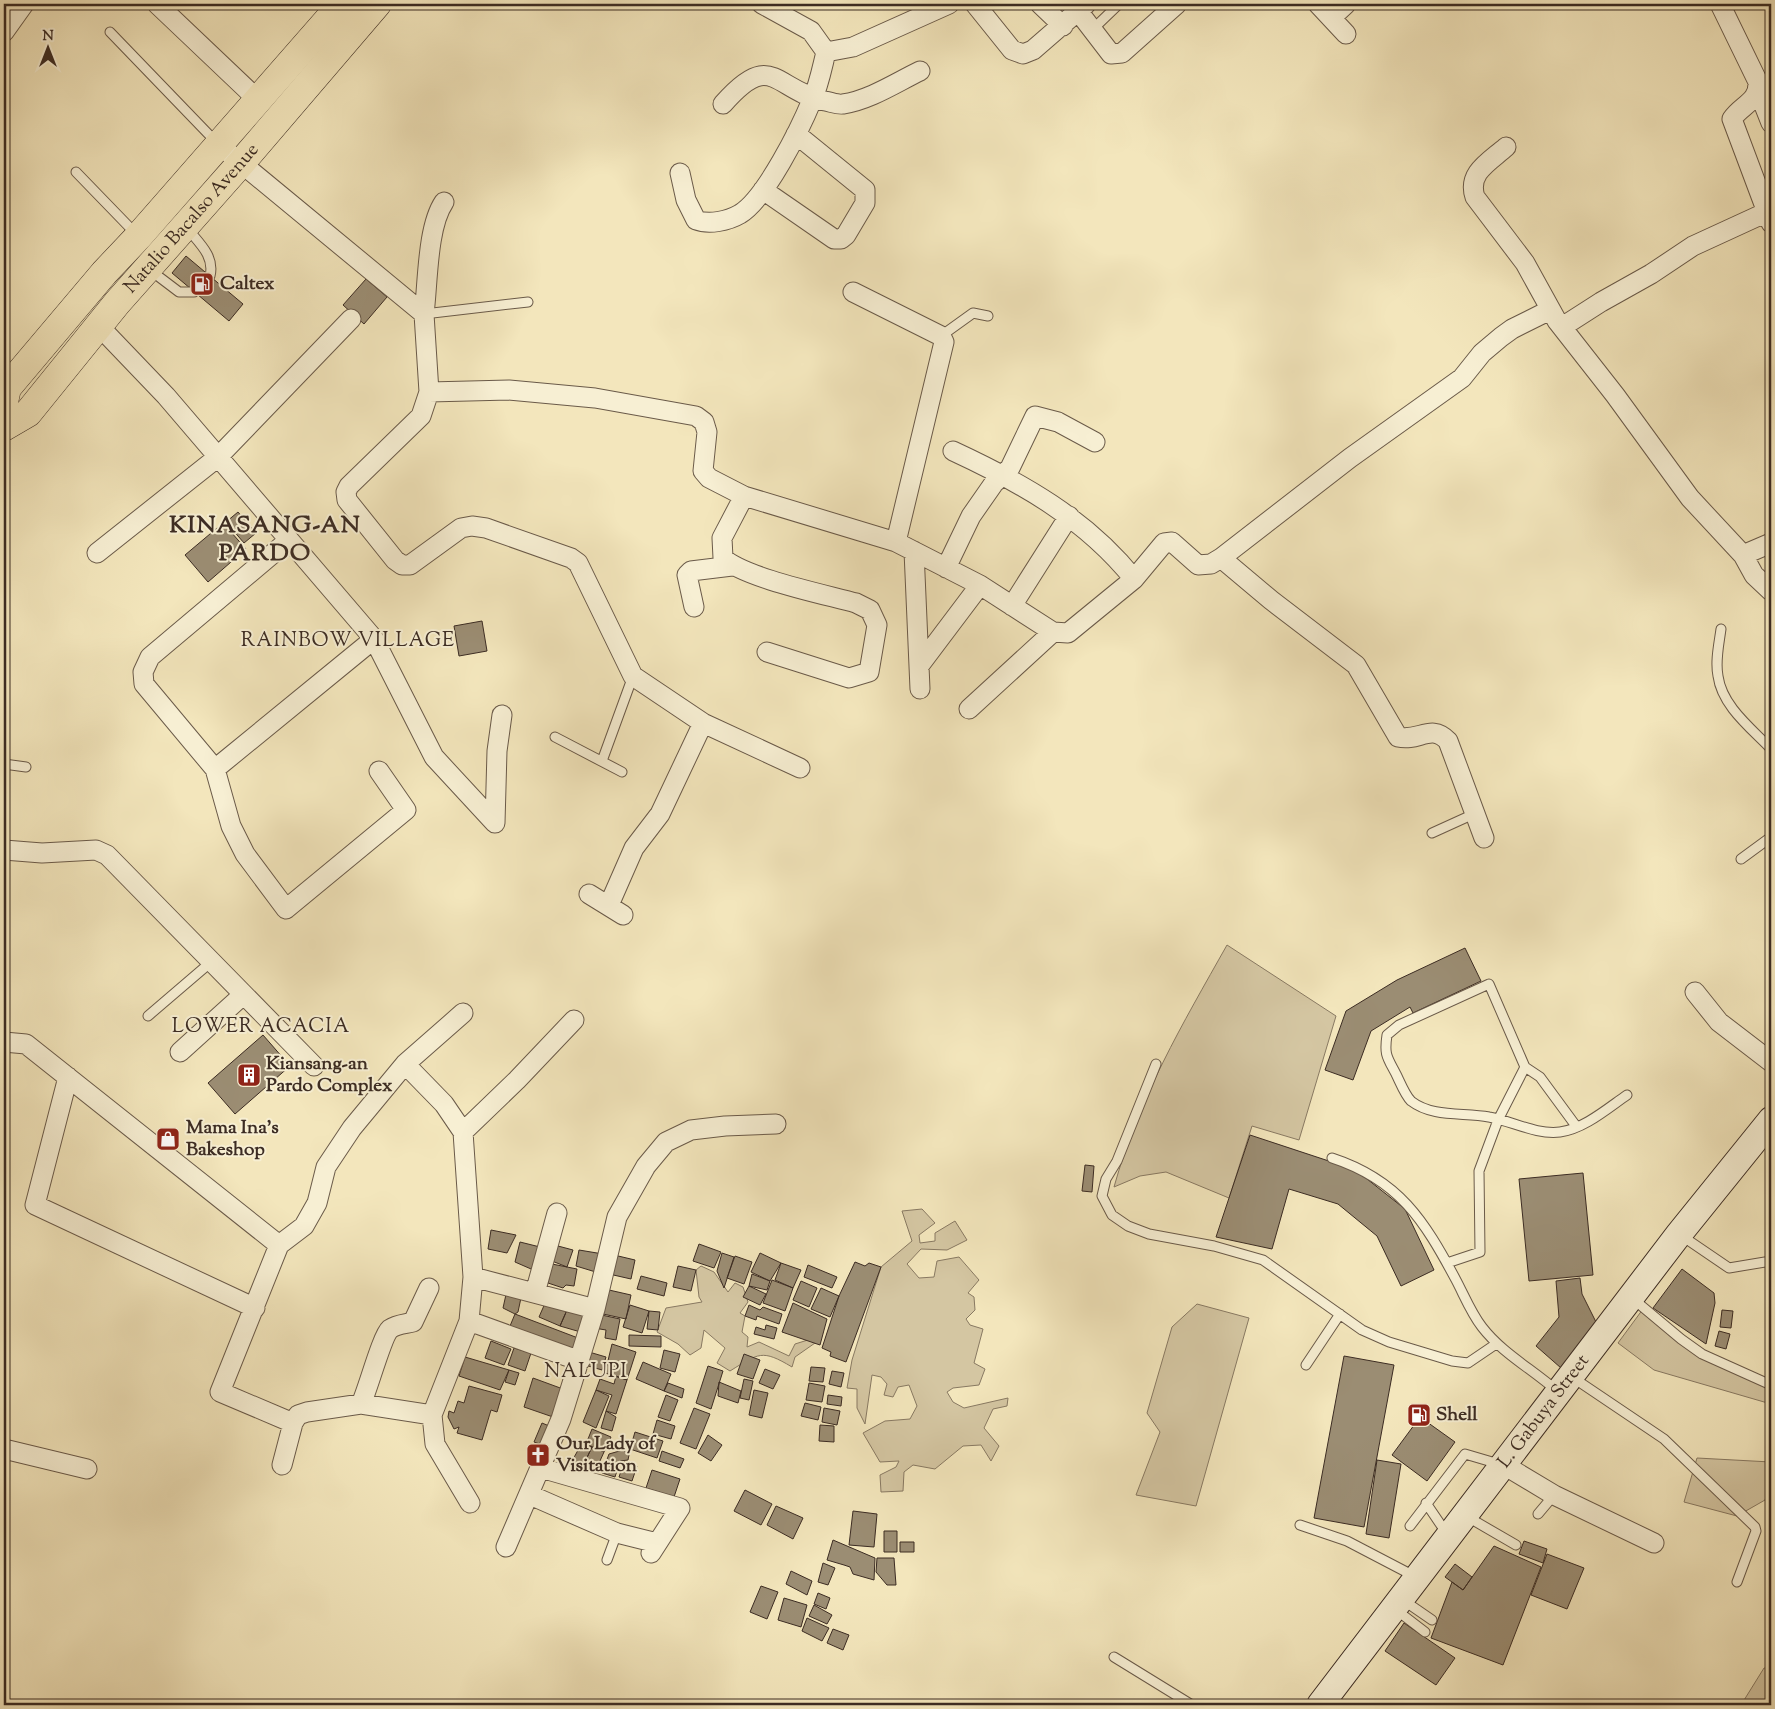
<svg xmlns="http://www.w3.org/2000/svg" width="1775" height="1709" viewBox="0 0 1775 1709" font-family="'Sorts Mill Goudy',serif">
	<style>
		.green { fill: #d4c6a2; stroke: #887962 }
		.building { fill: #9b8d73; stroke: #3c2c23 }
		.lines { fill: none; stroke-linecap: round; stroke-linejoin: round }
		.lane-casing { stroke: #6a5a49; stroke-width: 11 }
		.street-casing { stroke: #6a5a49; stroke-width: 21 }
		.secondary-casing { stroke: #3c2c23; stroke-width: 28 }
		.primary-casing { stroke: #3c2c23; stroke-width: 29 }
		.lane { stroke: #f7efd3; stroke-width: 9 }
		.street { stroke: #f7efd3; stroke-width: 19 }
		.secondary { stroke: #f7efd3; stroke-width: 26 }
		.primary { stroke: #f3e6bc; stroke-width: 28 }
		.labels { text-anchor: middle; dominant-baseline: central; stroke-width: 4; stroke-linejoin: round; paint-order: stroke }
		.street-label { font-size: 19px; fill: #3c2c23; stroke: #f7efd3 }
		.poi-label { font-size: 19px; font-weight: bold; fill: #3c2c23; stroke: #f7efd3; text-anchor: start }
		.neighbourhood-label { font-size: 20px; letter-spacing: 1px; fill: #3c2c23; stroke: #f7efd3 }
		.district-label { font-size: 24px; font-weight: bold; letter-spacing: 1px; fill: #3c2c23; stroke: #f7efd3 }
	</style>
	<rect width="100%" height="100%" fill="#f3e6bc"/>
	<filter id="stains"><feTurbulence type="fractalNoise" baseFrequency=".004" numOctaves="4"/><feColorMatrix values="0 0 0 0 .2 0 0 0 0 .09 0 0 0 0 .02 0 0 0 .5 -.17"/></filter>
	<radialGradient id="worn" r=".72"><stop offset=".6" stop-color="#630" stop-opacity="0"/><stop offset="1" stop-color="#630" stop-opacity=".3"/></radialGradient>
	<path class="green" d="M1227,945L1336,1016L1299,1140L1252,1126L1229,1198L1166,1172L1140,1176L1114,1187C1139,1097 1182,1025 1227,945Z
		M922,1209L935,1223L919,1235L920,1243L935,1241V1233L955,1221L967,1240L947,1250L921,1249L907,1264L919,1278L934,1277L937,1261L959,1257L979,1280L968,1293L974,1297L975,1310L966,1319L970,1325L983,1329L974,1363L985,1369L979,1385L953,1388L947,1392L953,1402L964,1408L1008,1398L1007,1406L993,1409L984,1428L999,1446L991,1461L981,1445L963,1446L935,1469L913,1465L904,1472L903,1491L881,1492L880,1475L896,1467L899,1461L880,1462L863,1433L885,1421L910,1419L917,1406L909,1385L898,1387L893,1397L884,1395L887,1384L881,1377L872,1375L865,1424L857,1408V1389L847,1388L852,1360L881,1267L912,1241L902,1211Z
		M701,1266L714,1272L728,1292L735,1283L743,1287L748,1302L740,1313L745,1316L742,1332L748,1337L747,1347L759,1342L789,1356L795,1344L811,1339L815,1343L795,1357L792,1367C762,1349 759,1353 730,1371L717,1363L725,1348L704,1330L701,1348L690,1355L678,1344L657,1332L666,1308L702,1302L699,1297L696,1270Z
		M1197,1304L1249,1318L1196,1506L1136,1495L1160,1432L1147,1413L1172,1327Z
		M1643,1309L1706,1351L1771,1382V1404L1654,1370L1618,1343Z
		M1697,1458L1771,1462V1482L1765,1500L1737,1516L1684,1502Z
		M1764,1668H1771V1705H1741Z"/>
	<path class="building" d="M186,256L243,304L229,321L172,273Z
		M366,279L387,297L364,324L343,305Z
		M238,512L256,533L244,543L226,522Z
		M223,523L246,549L208,582L185,555Z
		M482,621L487,651L459,656L454,626Z
		M1465,948L1481,981L1413,1013L1410,1007L1371,1031L1353,1080L1325,1070L1346,1011L1397,980Z
		M263,1035L290,1066L235,1114L208,1083Z
		M1250,1135L1350,1168L1362,1175L1405,1209L1434,1270L1401,1286L1377,1236L1338,1204L1289,1189L1272,1249L1216,1237Z
		M1085,1165L1094,1166L1092,1192L1082,1191Z
		M1583,1173L1593,1275L1529,1281L1519,1179Z
		M491,1230L516,1235L507,1253L488,1249Z
		M520,1242L544,1248L538,1272L515,1262Z
		M699,1244L721,1252L714,1268L693,1261Z
		M558,1246L573,1250L567,1267L552,1261Z
		M579,1250L603,1254L599,1273L576,1266Z
		M722,1253L734,1257L724,1288L717,1271Z
		M760,1253L781,1263L770,1281L751,1272Z
		M614,1255L635,1260L631,1279L609,1274Z
		M735,1256L752,1262L744,1284L727,1278Z
		M855,1262L865,1266L869,1263L881,1267L846,1362L830,1356L831,1352L822,1348L839,1296Z
		M781,1263L801,1270L793,1288L775,1280Z
		M552,1264L577,1269L574,1286L566,1285L563,1288L548,1283Z
		M808,1265L837,1277L832,1288L804,1277Z
		M678,1266L696,1270L691,1291L673,1287Z
		M1682,1269L1714,1293L1715,1303L1706,1344L1653,1308Z
		M752,1274L770,1281L767,1290L749,1286Z
		M641,1276L667,1283L664,1296L637,1289Z
		M1580,1278L1582,1294L1598,1326L1561,1368L1536,1346L1559,1317L1556,1281Z
		M772,1280L793,1288L785,1311L763,1303Z
		M801,1281L817,1288L809,1307L793,1300Z
		M749,1286L766,1294L760,1305L743,1297Z
		M821,1288L839,1296L830,1317L811,1309Z
		M507,1290L522,1293L518,1312L515,1314L503,1308Z
		M609,1290L631,1295L626,1319L603,1314Z
		M546,1301L567,1310L560,1326L539,1317Z
		M793,1303L827,1319L820,1345L782,1332Z
		M630,1305L649,1311L642,1333L623,1327Z
		M749,1305L760,1310L763,1307L782,1314L779,1324L757,1316L756,1320L745,1316Z
		M567,1310L588,1316L584,1333L560,1326Z
		M1722,1310L1733,1311L1731,1328L1720,1327Z
		M649,1311L660,1312L658,1330L647,1329Z
		M515,1314L578,1338L571,1355L546,1339L510,1326Z
		M597,1314L620,1319L616,1340L605,1338L606,1330L594,1328Z
		M766,1325L777,1328L774,1339L754,1334L756,1327L765,1330Z
		M1719,1331L1730,1334L1726,1349L1715,1346Z
		M629,1335L661,1336V1347L629,1346Z
		M491,1341L511,1349L504,1365L485,1358Z
		M612,1344L636,1352L627,1380L605,1373Z
		M514,1348L531,1353L525,1371L508,1365Z
		M664,1350L680,1354L675,1372L660,1368Z
		M589,1352L606,1357L602,1370L585,1365Z
		M744,1354L760,1360L753,1379L737,1374Z
		M1344,1356L1394,1365L1364,1527L1314,1518Z
		M465,1357L509,1370L500,1390L459,1376Z
		M643,1362L671,1374L664,1391L636,1379Z
		M708,1366L723,1371L711,1409L696,1403Z
		M811,1367L825,1368L823,1382L809,1381Z
		M765,1369L780,1375L773,1389L759,1383Z
		M509,1370L519,1373L515,1385L505,1382Z
		M832,1371L844,1373L841,1387L829,1384Z
		M616,1376L627,1380L616,1414L606,1411L612,1395L596,1390L600,1379L614,1384Z
		M533,1378L563,1389L553,1417L524,1407Z
		M744,1379L753,1381L749,1400L740,1398Z
		M719,1382L741,1391L738,1403L718,1396Z
		M668,1383L684,1389L682,1398L664,1391Z
		M809,1383L825,1386L822,1402L806,1400Z
		M469,1386L502,1395L497,1412L491,1410L482,1440L457,1433L459,1427L454,1429L448,1417L449,1411L454,1413L458,1401L464,1403Z
		M596,1390L609,1396L596,1428L583,1422Z
		M754,1390L768,1393L762,1418L749,1415Z
		M666,1395L678,1400L670,1421L658,1417Z
		M828,1395L842,1397L841,1406L827,1404Z
		M805,1403L821,1407L818,1420L801,1416Z
		M694,1408L710,1414L696,1449L680,1443Z
		M824,1408L840,1411L837,1425L822,1422Z
		M606,1411L616,1417L612,1431L601,1428Z
		M1420,1417L1455,1442L1427,1481L1392,1455Z
		M657,1420L675,1426L671,1439L653,1434Z
		M542,1423L554,1428L545,1446L534,1442Z
		M820,1425L834,1426V1442L819,1441Z
		M592,1429L611,1437L604,1452L586,1444Z
		M635,1432L663,1441L657,1458L630,1449Z
		M708,1435L722,1445L711,1461L698,1453Z
		M582,1443L592,1447L583,1466L572,1461Z
		M592,1447L604,1452L595,1472L583,1466Z
		M623,1450L629,1455L628,1460L620,1461L615,1477L602,1473L609,1454Z
		M662,1451L684,1459L680,1468L659,1461Z
		M1377,1460L1401,1464L1389,1538L1366,1534Z
		M624,1462L637,1466L632,1481L619,1477Z
		M652,1470L680,1479L674,1497L646,1488Z
		M745,1490L772,1504L761,1525L734,1511Z
		M776,1506L803,1518L793,1539L767,1525Z
		M853,1511L877,1514L874,1547L849,1545Z
		M884,1531H897V1552H884Z
		M833,1540L875,1558L874,1580L853,1574L850,1567L844,1565L827,1560Z
		M1524,1541L1547,1549L1543,1563L1519,1554Z
		M900,1542H914V1552H900Z
		M1494,1546L1541,1567L1503,1665L1431,1638L1452,1582L1463,1590Z
		M1547,1554L1584,1568L1567,1609L1531,1595Z
		M877,1558H894L896,1585H887L876,1572Z
		M823,1563L835,1568L828,1585L818,1582Z
		M1455,1564L1472,1577L1463,1590L1445,1577Z
		M791,1571L812,1581L807,1595L786,1584Z
		M761,1586L778,1592L767,1619L750,1612Z
		M818,1593L830,1598L826,1609L814,1604Z
		M784,1598L807,1605L801,1627L778,1620Z
		M814,1605L832,1615L827,1624L809,1616Z
		M807,1618L829,1628L822,1641L802,1631Z
		M1404,1623L1455,1658L1436,1685L1385,1651Z
		M833,1629L849,1635L843,1650L827,1643Z"/>
	<g class="lines">
		<g class="lane-casing">
			<path id="lane" d="M1093,29L1119,4
				M110,32L217,143
				M76,172L137,235
				M187,228C199,243 215,256 210,276
				M150,270L179,292H194
				M424,314L528,302
				M941,336L973,313L988,316
				M1721,629C1719,644 1715,661 1718,676C1722,706 1751,728 1771,749
				M555,737L622,772
				M602,761L633,676
				M4,764L26,767
				M1432,833L1476,813
				M1741,859L1771,837
				M148,1016L211,962
				M1156,1064L1117,1161L1106,1179L1102,1196L1112,1215L1128,1226L1149,1234L1214,1246L1263,1260L1362,1330L1389,1342L1452,1361L1468,1363L1496,1344
				M1576,1126L1540,1077L1525,1067L1489,984L1399,1025L1387,1035C1384,1055 1387,1057 1396,1074C1400,1082 1405,1095 1411,1101C1433,1118 1464,1112 1489,1117C1512,1121 1536,1135 1560,1132C1584,1129 1608,1108 1627,1095
				M1332,1158C1399,1180 1424,1220 1456,1280C1464,1295 1471,1313 1482,1327C1502,1353 1532,1369 1557,1391
				M1682,1236L1729,1268L1771,1261
				M1447,1263L1480,1252L1479,1171L1498,1120L1525,1067
				M1632,1298L1681,1339L1702,1354L1771,1385
				M1306,1365L1340,1314
				M1572,1377L1664,1439L1755,1527L1756,1531L1737,1582
				M1426,1503L1447,1534
				M1538,1514L1554,1495
				M1466,1516L1516,1545
				M1300,1525L1347,1541L1416,1577
				M1410,1526L1465,1454L1499,1464
				M607,1560L617,1533
				M1403,1600L1432,1620
				M1395,1609L1425,1632
				M1114,1657L1192,1705"/>
		</g>
		<g class="street-casing">
			<path id="street" d="M157,4L258,100
				M762,4L811,31L826,52L853,47L949,4
				M975,4L1012,50L1023,54L1033,50L1086,4
				M1040,4L1063,26
				M1318,4L1346,34
				M1720,4L1758,82C1759,102 1741,105 1732,119L1771,223
				M1078,11L1111,54L1122,53L1177,4
				M1331,18L1346,4
				M4,32L24,4
				M1758,90L1771,123
				M723,104C772,48 774,90 825,101C831,102 838,105 843,104C870,100 897,82 920,71
				M218,144L424,314L429,392L421,416L349,486L346,492L347,500L395,560L402,565H410L461,528L472,526L486,528L571,558L578,563L633,676L703,723L800,768
				M1506,147C1489,162 1467,173 1475,197L1525,263L1557,321L1615,395L1690,498L1743,555L1754,575L1771,591
				M680,173L686,200L696,220C709,225 728,221 740,214C766,198 800,129 812,100C819,85 822,68 826,52
				M763,190L834,239H841L846,235L865,203V190L796,134
				M853,292L941,336L944,342L896,542
				M424,314C428,283 427,227 444,202
				M98,325L166,396L374,639L434,757L495,823
				M1562,327L1601,302L1651,274L1693,246L1767,212
				M429,392L509,390L595,398L696,416L704,422L707,432L703,471L709,478L744,496L896,542L980,585L1053,632L1068,633L1134,579L1164,543L1172,542L1198,565L1211,564L1221,558L1350,458L1462,378L1482,353L1501,337L1512,329L1550,310
				M953,451C1022,483 1086,519 1134,579
				M744,496L722,538L723,558C745,578 823,594 856,603L870,610L877,625L869,672L849,678L767,652
				M289,540L150,657L143,672L144,684L215,769L231,826L245,854L286,909L406,810L379,771
				M914,551L920,689
				M97,553L218,457L351,319
				M1743,555L1771,543
				M1221,558L1271,600L1356,665L1398,737C1419,742 1431,723 1448,741L1484,838
				M946,568L971,516L994,483L1010,468L1035,416L1058,422L1095,442
				M1012,606L1069,516
				M694,607L687,575L691,571L732,566
				M919,666L980,585
				M969,709L1053,632
				M215,769L374,639
				M495,823L497,751L502,715
				M4,850L42,853L96,850L107,855L314,1066
				M589,894L623,915
				M609,905L634,848L660,814L703,723
				M1695,992L1719,1022L1771,1062
				M4,1042L26,1044L279,1245
				M180,1052L243,995
				M405,1064L444,1104L463,1132L473,1277L469,1321L432,1415L435,1444L470,1503
				M68,1077L35,1205L255,1308
				M463,1132L517,1080L574,1020
				M473,1277L595,1309
				M535,1293L557,1213
				M469,1321L580,1361
				M361,1404C368,1389 382,1336 390,1329C397,1324 406,1324 413,1322L429,1288
				M293,1423L220,1392L279,1245L304,1226L317,1203L326,1167L352,1128L405,1064L463,1013
				M4,1449L87,1469
				M282,1465L293,1423L298,1415L307,1412L361,1404L432,1415
				M1504,1465L1554,1495L1654,1543
				M541,1468L680,1508L651,1553
				M530,1495L617,1533L657,1543
				M506,1547L561,1419L595,1309L617,1217L646,1166L666,1142L691,1130L725,1126L776,1124"/>
		</g>
		<g class="secondary-casing">
			<g id="secondary">
				<path id="s1" d="M1320,1705L1679,1234L1771,1120"/>
			</g>
		</g>
		<g class="primary-casing">
			<g id="primary">
				<path d="M4,402L7,388L104,273L138,237L342,4"/>
				<path id="s2" d="M4,427L28,413L117,303L241,163L377,4"/>
			</g>
		</g>
		<use href="#lane" class="lane"/>
		<use href="#street" class="street"/>
		<use href="#secondary" class="secondary"/>
		<use href="#primary" class="primary"/>
	</g>
	<defs>
		<g id="fuel-square" transform="scale(1.25)"><rect x="-9" y="-9" width="18" height="18" rx="4" fill="#8f2418" stroke="#f7efd3"/><path d="M-5.5-6h7V0h2V4h1.3V-2.5L3-4.5l.8-.8L6-3V5H2.5V1h-1V6h-7ZM-4.2-4.7v3.2H.2V-4.7Z" fill="#fff"/></g>
		<g id="building-square" transform="scale(1.25)"><rect x="-9" y="-9" width="18" height="18" rx="4" fill="#8f2418" stroke="#f7efd3"/><path d="M-4-6H4V6H1V3H-1V6H-4ZM-2.5-4.3h1.7v1.8h-1.7ZM.8-4.3h1.7v1.8H.8ZM-2.5-1h1.7V.8h-1.7ZM.8-1h1.7V.8H.8Z" fill="#fff"/></g>
		<g id="shop-square" transform="scale(1.25)"><rect x="-9" y="-9" width="18" height="18" rx="4" fill="#8f2418" stroke="#f7efd3"/><path d="M-5-2.5h2.3a2.7 3.5 0 0 1 5.4 0H5L5.5 6h-11ZM-1.5-2.5h3a1.5 2.3 0 0 0-3 0Z" fill="#fff"/></g>
		<g id="church-square" transform="scale(1.25)"><rect x="-9" y="-9" width="18" height="18" rx="4" fill="#8f2418" stroke="#f7efd3"/><path d="M-1.2-6h2.4v3.5h3.3v2.4h-3.3V6h-2.4V-.1h-3.3v-2.4h3.3Z" fill="#fff"/></g>
	</defs>
	<g fill-rule="evenodd">
		<use href="#fuel-square" x="202" y="284"/>
		<use href="#building-square" x="249" y="1075"/>
		<use href="#shop-square" x="168" y="1139"/>
		<use href="#fuel-square" x="1419" y="1415"/>
		<use href="#church-square" x="538" y="1455"/>
	</g>
	<g class="labels">
		<g class="street-label">
			<text stroke="none"><textPath href="#s2" startOffset="282">Natalio Bacalso Avenue</textPath></text>
			<text stroke="none"><textPath href="#s1" startOffset="369">L. Gabuya Street</textPath></text>
		</g>
		<g class="poi-label">
			<text x="220" y="284">Caltex</text>
			<text x="266" y="1064">Kiansang-an<tspan x="266" dy="22">Pardo Complex</tspan></text>
			<text x="186" y="1128">Mama Ina's<tspan x="186" dy="22">Bakeshop</tspan></text>
			<text x="1436" y="1415">Shell</text>
			<text x="556" y="1444">Our Lady of<tspan x="556" dy="22">Visitation</tspan></text>
		</g>
		<g class="neighbourhood-label">
			<text x="348" y="641">RAINBOW VILLAGE</text>
			<text x="261" y="1027">LOWER ACACIA</text>
			<text x="586" y="1372">NALUPI</text>
		</g>
		<g class="district-label">
			<text x="265" y="526">KINASANG-AN<tspan x="265" dy="28">PARDO</tspan></text>
		</g>
	</g>
	<rect width="1775" height="1709" fill="none" stroke="#f3e6bc" stroke-width="20"/>
	<rect x="5" y="5" width="1765" height="1699" fill="none" stroke="#3c2c23" stroke-width="2.5"/>
	<rect x="10" y="10" width="1755" height="1689" fill="none" stroke="#3c2c23"/>
	<g transform="translate(48 48)" stroke="#f7efd3" stroke-width="4" paint-order="stroke">
	<path d="M0-4L9 19L0 12L-9 19Z" fill="#3c2c23"/>
	<text y="-8" font-size="14" font-weight="bold" text-anchor="middle" fill="#3c2c23">N</text>
	</g>
	<rect width="100%" height="100%" filter="url(#stains)"/>
	<rect width="100%" height="100%" fill="url(#worn)"/>
</svg>
